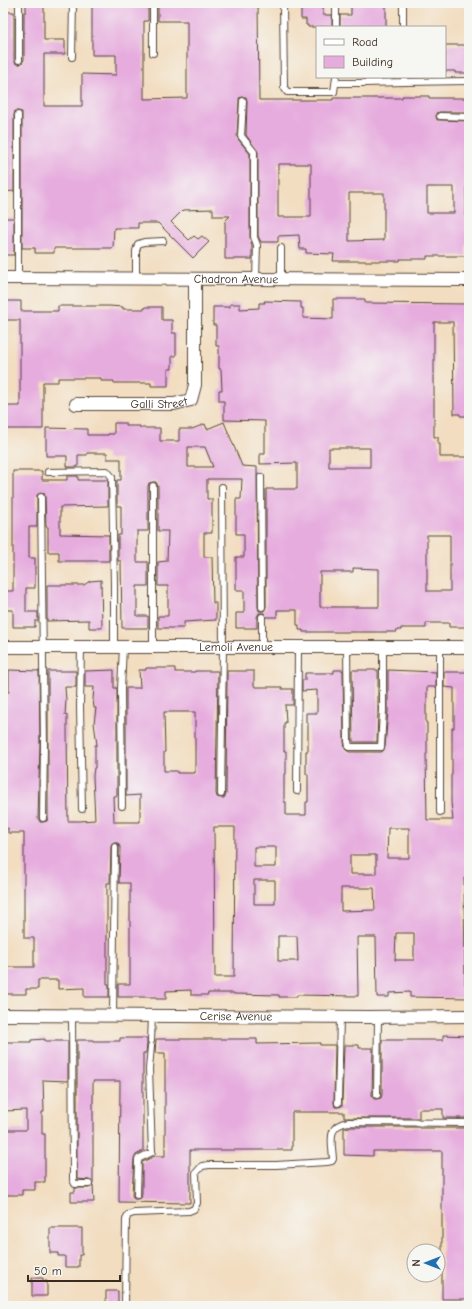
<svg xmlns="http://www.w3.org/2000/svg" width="472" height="1309" viewBox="0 0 472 1309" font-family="'Comic Neue',sans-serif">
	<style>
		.building { fill: #e6acde; fill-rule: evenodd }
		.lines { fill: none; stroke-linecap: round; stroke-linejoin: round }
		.service-casing { stroke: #564536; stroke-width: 8 }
		.minor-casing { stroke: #564536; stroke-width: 14 }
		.service { stroke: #fff; stroke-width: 6 }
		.minor { stroke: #fff; stroke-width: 12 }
		.labels { text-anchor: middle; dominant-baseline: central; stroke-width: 3.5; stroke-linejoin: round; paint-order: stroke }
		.street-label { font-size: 12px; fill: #3b2a1e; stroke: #f6f6f2 }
	</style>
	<rect width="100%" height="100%" fill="#f6f6f2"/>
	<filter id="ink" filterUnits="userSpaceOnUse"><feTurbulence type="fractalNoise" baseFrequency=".025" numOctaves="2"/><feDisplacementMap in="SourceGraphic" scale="8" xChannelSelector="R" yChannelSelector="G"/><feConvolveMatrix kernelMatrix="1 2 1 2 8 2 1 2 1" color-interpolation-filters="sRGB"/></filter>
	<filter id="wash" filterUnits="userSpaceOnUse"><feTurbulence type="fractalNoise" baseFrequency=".012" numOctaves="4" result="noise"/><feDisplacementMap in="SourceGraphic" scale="16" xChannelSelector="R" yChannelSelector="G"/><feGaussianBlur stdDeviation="0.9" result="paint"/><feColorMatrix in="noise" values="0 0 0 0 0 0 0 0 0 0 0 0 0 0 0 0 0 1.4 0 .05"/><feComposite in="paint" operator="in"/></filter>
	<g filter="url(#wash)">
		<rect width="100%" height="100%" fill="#f2ddc0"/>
		<g id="blocks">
			<path class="building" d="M26,3H44V40H65V54H44V106H82V74L116,75V55H92V3H148V21H144V99L187,98V21H158V3H258L259,100H333V98H402V96H429V98H469V112H440L436,113V116L437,120H440L469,121V187H466V233H469V243H466V256H427V259H400V261H333L334,254L306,253V249H300L299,235L278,236V242H261L258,236V152L246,135L247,101L246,97H243L239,98V101L237,136L238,139L250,154V237L252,246V259H225V221L230,216H213V209L183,210L171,222L189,240L194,236L198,239L202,236L209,242L193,258L158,223H138V228H114L113,248H54V253H35V248H22V112L18,111H15L14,115V191L3,192V12H14V60L16,64H21L24,60V12H26ZM278,164H311V217H278ZM427,187H454V213H427ZM349,193H384V240L349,241Z
				M351,3H386V27H340V15H351Z
				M301,7H323V15H332V27H308V25H306V19H301Z
				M445,45H469V73H455V71H445Z
				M3,218H14V255H3Z
				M333,299H365V303L469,304V416H460V414H454L453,322H434V437H438V444H440V457H469V627H449V623H426V628H401V630H397V632H303V630H299V625H297V610H277V617H266L264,613H259L257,617V628H236V613H244V590H236V557H244V534H236V499H241L242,479H207V499H212V533H204V557H212L213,603H216V620L184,622V628H158V616H168V586H158V562L167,561L168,531H158V486L156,482H153L149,483L148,486V531H137V562H148V586H137V616H148V628H122L121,561H118V535H121V506H117V480H121V459H107V453H87V455H78V467H67V456H46V428L87,429V435H108V434H114V423H126V426H140V428H160V441H179V429H192L205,424L207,429L224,422L242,466L257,467L258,607L259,611H264L266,607V489H297V463L260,464V454H265V421L224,420V401H219V390H222L221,369H219V346H216V325H213V307H230V304H240V309L259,308V303H265L264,301L301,302V308H303V318L333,319ZM188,447H205L213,467H188ZM329,448H370V467H329ZM427,535H450V591H427ZM353,568L379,569V607H320V572H353Z
				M3,301H21V311H58V306H109L123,307V309H145V307H162V320H172V333H176V356H172V369H168V386H151V383H114V381H101V378H58V382H43V429H3V406H20V320H3Z
				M13,471H42V480H67V476H78V480H108V506L60,507V534L109,535V561H59V552H48V527H46L45,497L44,493H41L37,495V527H29V558H35V588H26V612H38V621H35V627H13V610H3V591H13Z
				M101,580L102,628H89V620L47,621V585H84L90,581Z
				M146,668H175V672H195V671H218L216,794L217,797L221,798H224L226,794L227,671H254V685L255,687H282V689H293V705H285L286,723H284V751H286V774H284V802H286V815H306V802H308V774H306V751H308V723H306V713H317V690L302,691V680H305V673H334V670H343L344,741L345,749L349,752H381L383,751L385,747L388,711V670L436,672V687H427V704H426V723H427V754H426L427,820H453L451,802V775H452V728H454V688L444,687V672H469V878H464L465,985H469V998L410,997V992L389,993V997H377L376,937H357L358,996L297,995V997H279V995L234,994V993H208V995H191V990L166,991V999H156V997H118V984H130V883H119L120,847L118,843H112L111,847L110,883H107V984H109V997H84V988L58,989V980H38V989H26V994H3V967H34V938H24V833H8V828H3V692H9V670L39,671L40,744L38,818L40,822H43L47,821L48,818V671H76V687H65L66,700L65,715H67V727L68,821H80L95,820L93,776L94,768H95V745H97L94,723L96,708H94L93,700L94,687H85V671L114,670V688H117V796H113L114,822H140V795L126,796V688H140L139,670H146ZM164,712H195V773H177V771H164V752H165ZM214,827H235L234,977H215ZM388,828H409V858H387ZM254,847H276V867H254ZM350,855H376V874H350ZM254,880H275V904H254ZM341,888H374L375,910L341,911ZM396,933H414V960H395ZM278,936H297L298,961H278Z
				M352,670H378V711L377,742H353Z
				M443,1035L469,1036V1118H443V1109H419V1118H344V1112H292V1150H190V1203L119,1202L120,1081H93V1183L89,1180L77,1179V1040H93V1041H120V1038H147V1044L146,1053H143V1151L136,1155L134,1159L132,1195L134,1199H137L141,1198L142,1195V1162L155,1156H165V1053H155L156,1039H257V1044L320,1043V1045H335L334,1103L335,1107H338L342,1106V1103L344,1045H359V1048H373L372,1095L374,1099H377L381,1098L382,1095V1040H443Z
				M45,1039V1041H68V1081L43,1080L44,1112H42V1134H45V1182H35V1190H22V1195H3V1130H26V1110L4,1111V1042H31V1040Z
				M349,1127H419V1128H469V1299H442V1151H373V1156L344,1155V1128Z
				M93,1185L94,1202H71V1192H75V1188H89Z
				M50,1228H82V1255H79V1267H65V1256H58V1253H50Z
				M32,1278H43V1281H47V1296H32Z
				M106,1291H118V1303H106Z"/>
		</g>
	</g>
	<g filter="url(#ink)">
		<use href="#blocks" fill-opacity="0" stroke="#564536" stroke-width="1"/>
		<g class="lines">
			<g class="service-casing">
				<path id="service" d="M19,3V60
					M153,3V53
					M283,3L284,87L287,92H334L336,77
					M403,3V27
					M336,27V3
					M72,57L73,3
					M404,77V82L469,81
					M336,83H365L404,82
					M243,101L241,136L254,152V237L257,245L256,279
					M18,115V278
					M440,116L469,117
					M281,248V279
					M136,278V251L138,244L144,242L163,241
					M48,472L107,471L112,477L114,584V647
					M261,477L262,607
					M41,497L44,744L43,818
					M81,647L80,706L82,809
					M153,647V486
					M262,647V617
					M347,647L348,741L349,747H381L383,711V647
					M440,647V812
					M297,791L298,647
					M221,794L223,647L222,487
					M122,806L121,689L123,647
					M72,1015L73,1180L75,1184H89
					M113,1015L115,847
					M151,1041L152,1016
					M377,1095L378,1017
					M338,1103L340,1017
					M137,1195L138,1159L152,1152L149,1069L151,1046
					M125,1306L126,1220L128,1215L134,1213L189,1211L194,1209L197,1203L196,1173L202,1166L209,1165H276L327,1162L332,1161L333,1159C332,1141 326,1126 348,1122L469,1123"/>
			</g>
			<g class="minor-casing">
				<g id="minor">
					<path id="s1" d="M3,278L469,280"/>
					<path id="s2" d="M76,404H174L191,400L195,385V279"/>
					<path id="s3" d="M3,647H469"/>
					<path id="s4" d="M3,1015L368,1017L469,1016"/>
				</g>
			</g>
			<use href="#service" class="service"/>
			<use href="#minor" class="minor"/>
		</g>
	</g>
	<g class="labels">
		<g class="street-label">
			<text stroke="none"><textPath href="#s1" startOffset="233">Chadron Avenue</textPath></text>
			<text stroke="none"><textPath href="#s2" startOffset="83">Galli Street</textPath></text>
			<text stroke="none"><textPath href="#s3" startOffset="233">Lemoli Avenue</textPath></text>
			<text stroke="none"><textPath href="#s4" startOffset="233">Cerise Avenue</textPath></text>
		</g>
	</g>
	<rect width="472" height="1309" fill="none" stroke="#f6f6f2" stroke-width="16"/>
	<rect x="316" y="26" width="130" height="52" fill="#f6f6f2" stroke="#aba49d"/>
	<rect x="324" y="39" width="20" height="6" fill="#ffffff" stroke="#aba49d"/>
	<text x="352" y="46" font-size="12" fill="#3b2a1e">Road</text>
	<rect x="324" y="56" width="20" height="12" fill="#e6acde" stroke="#aba49d"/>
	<text x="352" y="66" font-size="12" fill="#3b2a1e">Building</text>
	<g transform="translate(426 1263) rotate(270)"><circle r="19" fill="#f6f6f2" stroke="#aba49d"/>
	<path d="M0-3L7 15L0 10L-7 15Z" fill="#1f6fb2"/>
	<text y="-6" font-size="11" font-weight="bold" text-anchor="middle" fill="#3b2a1e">N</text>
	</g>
	<path d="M28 1275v6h92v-6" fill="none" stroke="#3b2a1e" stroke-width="2"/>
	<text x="34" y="1275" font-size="12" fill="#3b2a1e" stroke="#f6f6f2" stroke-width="3" paint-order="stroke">50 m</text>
</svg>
